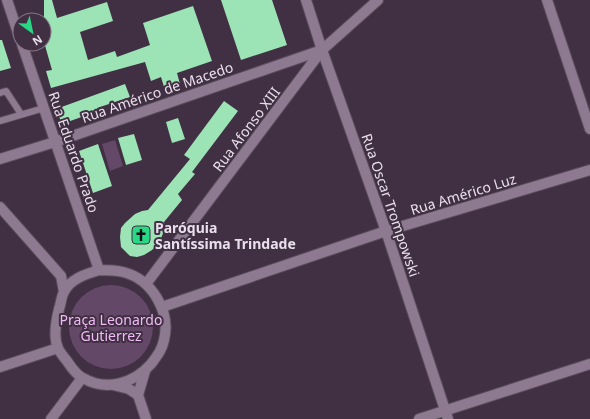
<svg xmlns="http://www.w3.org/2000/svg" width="590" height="419" viewBox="0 0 590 419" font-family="'Noto Sans',sans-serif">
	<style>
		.green { fill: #644867 }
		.building { fill: #9ce3b6 }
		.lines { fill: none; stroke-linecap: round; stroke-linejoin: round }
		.service-casing { stroke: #5a4c5c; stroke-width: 8 }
		.minor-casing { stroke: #5a4c5c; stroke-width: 12 }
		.tertiary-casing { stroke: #5a4c5c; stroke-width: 12 }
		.service { stroke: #8e7a90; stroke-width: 6 }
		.minor { stroke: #8e7a90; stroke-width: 10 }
		.tertiary { stroke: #8e7a90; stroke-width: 10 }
		.labels { text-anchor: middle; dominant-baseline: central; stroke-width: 4; stroke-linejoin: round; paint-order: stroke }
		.street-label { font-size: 14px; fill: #eadfec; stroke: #413043 }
		.poi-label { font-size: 14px; font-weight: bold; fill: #eadfec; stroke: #413043; text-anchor: start }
		.park-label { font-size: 14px; fill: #f0bbf6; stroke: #413043 }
	</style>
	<rect width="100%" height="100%" fill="#413043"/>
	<path class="green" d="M115,140L123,166L110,171L102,144Z
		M69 327a42 42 0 1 1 84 0a42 42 0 1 1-84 0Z"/>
	<path class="building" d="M44,0H52L57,18L107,2L113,21L80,32L88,60L115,51L117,57L150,45L143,23L193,6L212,61L177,73L180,84L165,90L161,77L151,81L145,62L51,88L46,71L52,70L44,42Z
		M221,0H272L287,45L241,60Z
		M0,40H2L11,68L0,71Z
		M125,84L130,97L97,108L98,111L62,124L56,109Z
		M224,101L238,111L192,172L195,174L178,194L182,200L164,222L165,227L162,236L158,244L152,250L144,255L137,257L130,256L121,247L120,237L121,228L125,223L135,214L142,211L148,210L190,159L184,155Z
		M178,118L185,139L172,143L166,122Z
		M134,134L142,160L126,165L118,138Z
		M98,144L112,186L93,193L79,151Z"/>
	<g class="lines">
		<g class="service-casing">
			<path id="service" d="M0,93L6,91L21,114
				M0,121L44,108"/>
		</g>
		<g class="minor-casing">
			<path id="minor" d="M7,0L20,39
				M22,44L99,270
				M0,159L55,142L322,50
				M0,207L61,276L64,292
				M99,270C107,270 115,270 123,272C152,279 171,312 164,340C162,350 157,356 151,364C134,383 107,392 83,378C76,375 71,367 67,361C64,357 60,353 58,348C53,337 56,321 59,309C61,304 61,297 64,292C70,279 86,274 99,270Z
				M146,284L322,50L378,0
				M162,307L386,231L590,170
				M0,367L58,348
				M51,419L82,378
				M419,419L590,364"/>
		</g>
		<g class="tertiary-casing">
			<path id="tertiary" d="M306,0L322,50L386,231L448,419
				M547,0L590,129
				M145,371L138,395L146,419
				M113,385L129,389L138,395"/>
		</g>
		<use href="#service" class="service"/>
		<use href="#minor" class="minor"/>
		<use href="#tertiary" class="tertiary"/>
	</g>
	<defs>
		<g id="church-square" transform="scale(1)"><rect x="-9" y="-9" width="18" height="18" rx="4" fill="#29d885" stroke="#413043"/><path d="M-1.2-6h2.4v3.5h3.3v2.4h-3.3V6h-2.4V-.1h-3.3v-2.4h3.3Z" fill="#111"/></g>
	</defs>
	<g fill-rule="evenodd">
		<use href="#church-square" x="141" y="235"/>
	</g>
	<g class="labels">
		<g class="street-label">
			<text transform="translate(157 92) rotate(-19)">Rua Américo de Macedo</text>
			<text transform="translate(246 129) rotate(-53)">Rua Afonso XIII</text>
			<text transform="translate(74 152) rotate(71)">Rua Eduardo Prado</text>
			<text transform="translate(463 194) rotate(-17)">Rua Américo Luz</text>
			<text transform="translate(391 205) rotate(71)">Rua Oscar Trompowski</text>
		</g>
		<g class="poi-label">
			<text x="155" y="227">Paróquia<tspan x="155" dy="16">Santíssima Trindade</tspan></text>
		</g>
		<g class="park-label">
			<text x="111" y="319">Praça Leonardo<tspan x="111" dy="16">Gutierrez</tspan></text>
		</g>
	</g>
	<g transform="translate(32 32) rotate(147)"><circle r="19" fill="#413043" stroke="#857687"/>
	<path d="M0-3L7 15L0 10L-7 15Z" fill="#29d885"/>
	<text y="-6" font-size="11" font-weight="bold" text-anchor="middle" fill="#eadfec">N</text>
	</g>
</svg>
